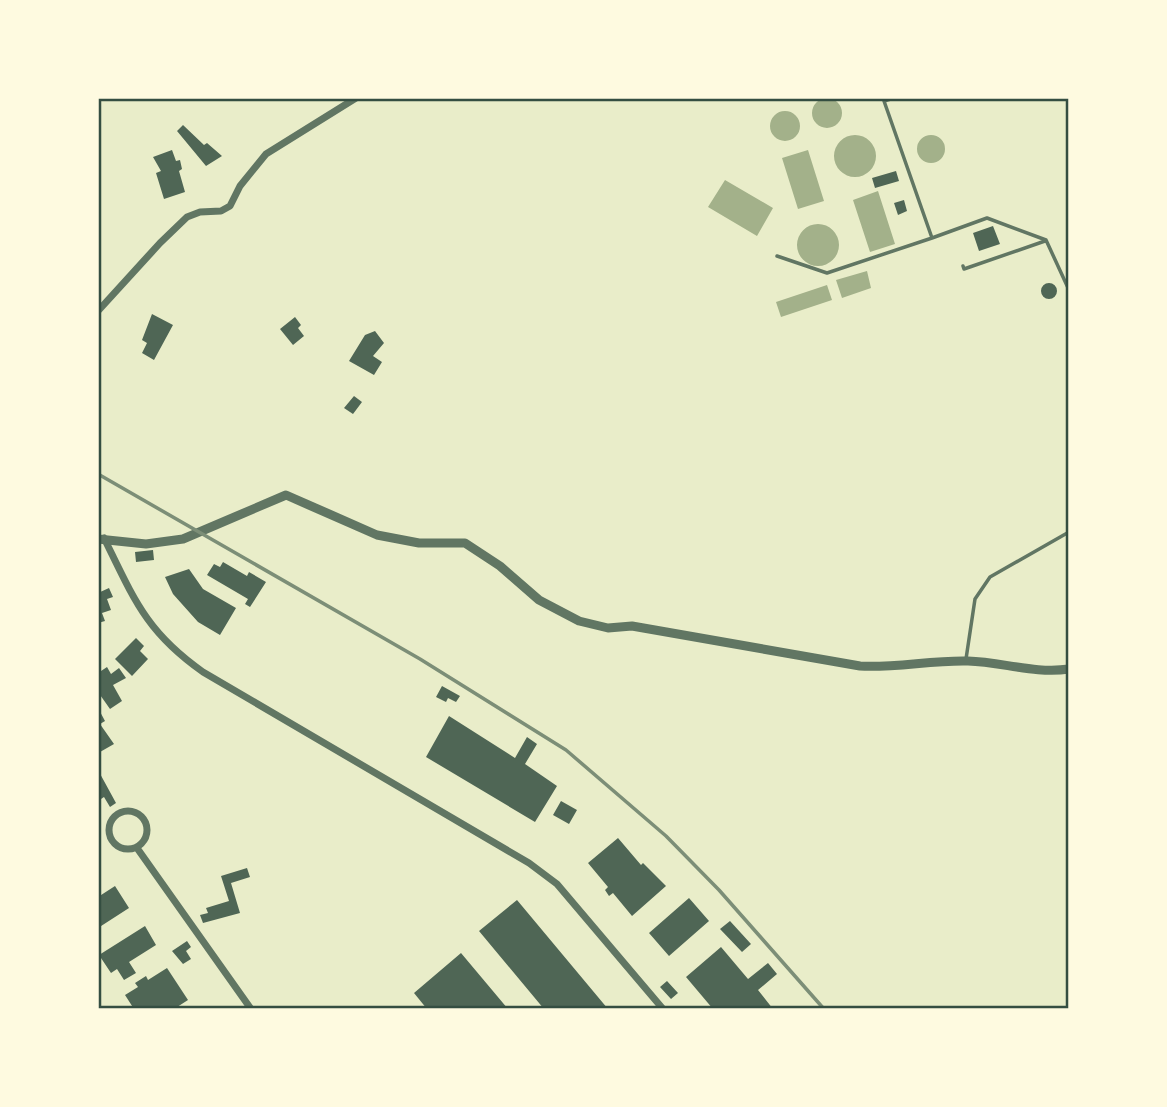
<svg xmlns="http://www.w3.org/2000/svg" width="1167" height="1107" viewBox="0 0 1167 1107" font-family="'IBM Plex Sans',sans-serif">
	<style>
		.water { fill: #a3b18a }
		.building { fill: #4f6655 }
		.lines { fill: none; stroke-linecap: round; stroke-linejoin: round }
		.service { stroke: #617663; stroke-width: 3.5 }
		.minor { stroke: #617663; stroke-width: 7 }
		.tertiary { stroke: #617663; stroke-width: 9 }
		.rail { stroke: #7c8e77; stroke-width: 3.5 }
		.neatline { fill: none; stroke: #344e41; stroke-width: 2.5 }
	</style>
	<rect width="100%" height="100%" fill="#e9edc9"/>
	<path class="water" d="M812 113a15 15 0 1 1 30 0a15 15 0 1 1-30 0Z
		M770 126a15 15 0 1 1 30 0a15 15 0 1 1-30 0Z
		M917 149a14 14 0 1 1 28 0a14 14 0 1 1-28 0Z
		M834 156a21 21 0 1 1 42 0a21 21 0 1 1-42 0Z
		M808,150L824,201L798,209L782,158Z
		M725,180L773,208L757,236L708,207Z
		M878,191L895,244L870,252L853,200Z
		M797 245a21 21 0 1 1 42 0a21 21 0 1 1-42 0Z
		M867,271L871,288L842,298L836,280Z
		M827,285L832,300L781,317L776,302Z"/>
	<path class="building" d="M183,125L204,145L207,143L222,156L206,166L177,131Z
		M172,150L176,161L180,160L182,169L179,171L185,192L164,199L156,173L161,171L153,157Z
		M896,171L899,181L875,188L872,178Z
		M904,200L907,211L898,215L894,203Z
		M993,226L1000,244L979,251L973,233Z
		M1041 291a8 8 0 1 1 16 0a8 8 0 1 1-16 0Z
		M152,314L173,325L154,360L142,353L147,343L142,340Z
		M295,317L301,325L298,328L304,336L293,345L280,329Z
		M375,331L384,343L373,356L382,362L374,375L349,361L365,335Z
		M354,396L362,402L353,414L344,408Z
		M153,550L154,560L136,562L135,552Z
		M223,562L247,576L249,572L266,582L250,607L245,604L248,599L207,575L214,564L220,567Z
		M189,569L203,589L236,608L220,635L198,622L173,594L165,577Z
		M109,588L113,597L107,599L111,610L102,613L105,621L98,623V593Z
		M136,638L144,646L140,651L148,659L132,676L115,659Z
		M107,667L111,674L119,668L126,678L113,685L122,701L110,709L98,692V673Z
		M442,686L460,696L456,702L448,698L446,702L436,697Z
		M98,708L105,721L100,724L114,744L100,752Z
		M449,716L515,758L527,737L537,744L525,764L557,786L535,822L426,757Z
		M98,770L116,803L110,807L104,797L98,801Z
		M561,801L577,810L569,824L553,815Z
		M618,838L641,865L643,863L666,886L632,916L613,893L609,896L605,890L608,887L588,863Z
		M247,868L250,877L231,883L240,913L203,923L200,915L208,913L206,908L229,901L221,876Z
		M115,886L129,908L98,928V897Z
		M689,898L709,921L669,956L649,933Z
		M517,900L608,1009H544L479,931Z
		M730,921L751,944L742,952L720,929Z
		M145,926L156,945L129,962L136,973L124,980L117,969L111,973L99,955Z
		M187,941L191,947L186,951L191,959L183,964L172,951Z
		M721,947L748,979L768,963L777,974L758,990L773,1009H713L686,977Z
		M461,953L508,1009H427L414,993Z
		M167,968L188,1000L174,1009H134L125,995L138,987L135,983L146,976L148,980Z
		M667,981L678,993L671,999L660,987Z"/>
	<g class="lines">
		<path class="service" d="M894,98L884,101L932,238L987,218L1046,240L1069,290
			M777,256L827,273L932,238
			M963,266L964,269L1045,241
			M966,659L975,599L990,577L1069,532"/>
		<path class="minor" d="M98,311L160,243L187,217L200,212L221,211L230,206L240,186L266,154L356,98
			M104,538C134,599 146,632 203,672L529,863L557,884L663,1009
			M109 830a19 19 0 1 1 38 0a19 19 0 1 1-38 0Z
			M137,848L251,1009"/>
		<path class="tertiary" d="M98,539L146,544L183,539L286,495L377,535L419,543H465L500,566L539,600L579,621L608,628L632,626L860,666C896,668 931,660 968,661C1002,662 1035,674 1069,669"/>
		<path class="rail" d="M98,474L420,659L566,750L666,836L719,890L824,1009"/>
	</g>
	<rect width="1167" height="1107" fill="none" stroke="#fefae0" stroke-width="200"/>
	<rect x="100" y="100" width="967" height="907" class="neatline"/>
</svg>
